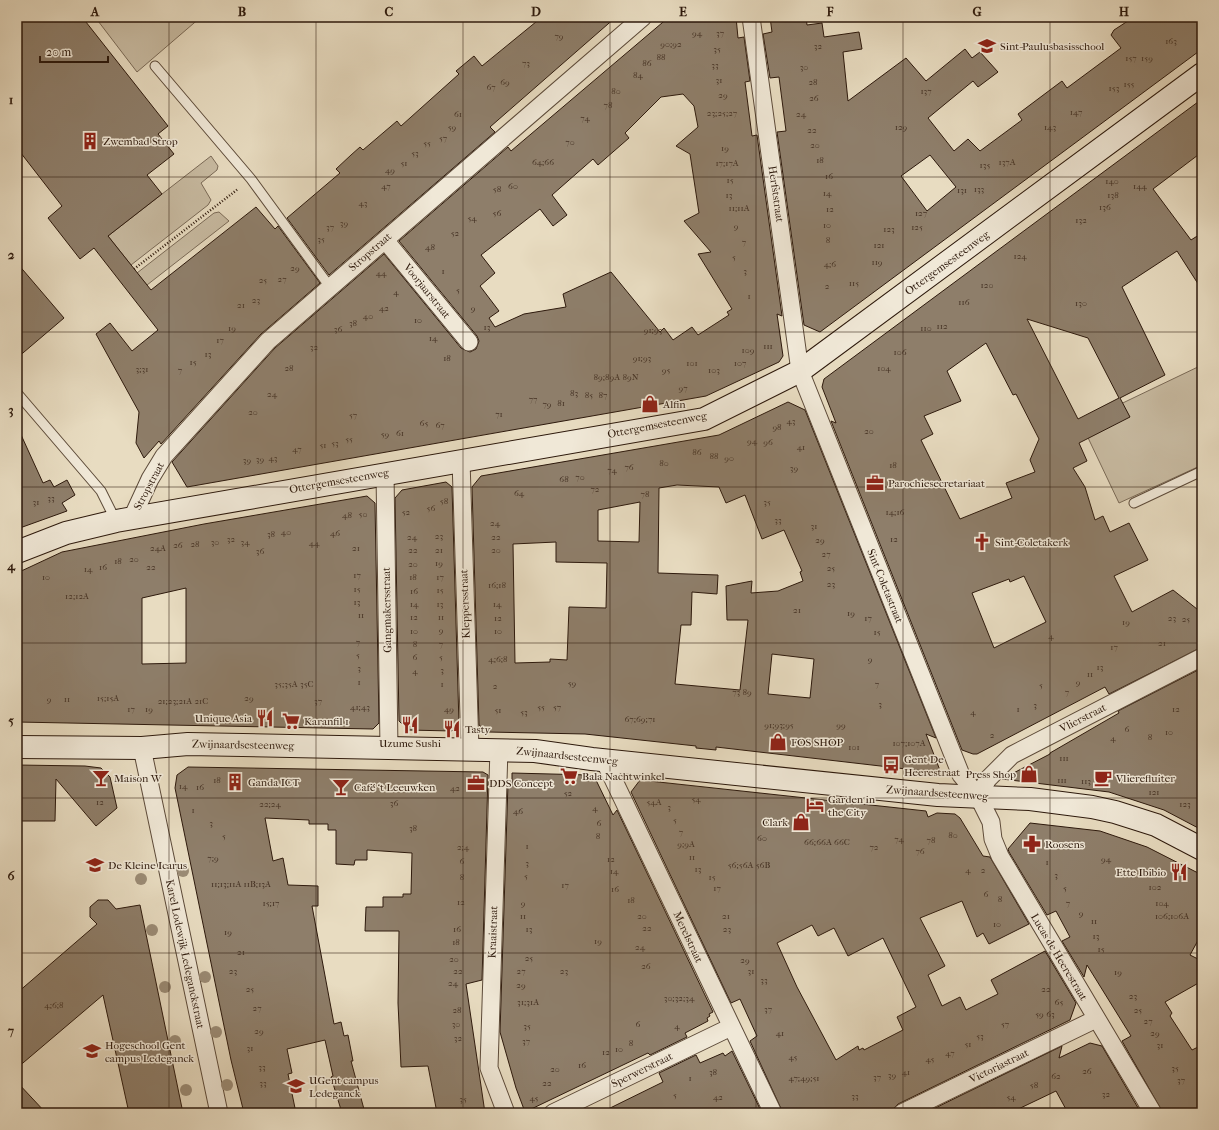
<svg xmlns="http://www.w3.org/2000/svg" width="1219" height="1130" viewBox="0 0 1219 1130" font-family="'IM FELL French Canon',serif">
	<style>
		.green { fill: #c8bba2; stroke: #7a6a57 }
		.building { fill: #8e7e6a; stroke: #2d190c; fill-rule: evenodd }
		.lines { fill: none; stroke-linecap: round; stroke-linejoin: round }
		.lane-casing { stroke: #5c4a39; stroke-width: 11 }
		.street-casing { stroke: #5c4a39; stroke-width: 19 }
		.secondary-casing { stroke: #2d190c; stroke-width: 24 }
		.path { stroke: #2d190c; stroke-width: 2.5; stroke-dasharray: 1 2; stroke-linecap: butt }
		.lane { stroke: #f0e8d7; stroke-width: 9 }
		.street { stroke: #f0e8d7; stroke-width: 17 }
		.secondary { stroke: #f0e8d7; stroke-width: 22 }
		.tree { fill: #9b8c76 }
		.grid { fill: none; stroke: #2d190c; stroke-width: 1; stroke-opacity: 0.55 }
		.labels { text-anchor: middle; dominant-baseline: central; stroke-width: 3; stroke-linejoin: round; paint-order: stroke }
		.number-label { font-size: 9px; fill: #453224 }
		.poi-label { font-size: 11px; fill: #2d190c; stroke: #f0e8d7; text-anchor: start }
		.street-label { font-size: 11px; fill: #2d190c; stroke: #f0e8d7 }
		.neatline { fill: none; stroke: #2d190c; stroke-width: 1.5 }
		.grid-label { font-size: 13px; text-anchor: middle; font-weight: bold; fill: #2d190c }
	</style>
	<rect width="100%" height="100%" fill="#e8dcc1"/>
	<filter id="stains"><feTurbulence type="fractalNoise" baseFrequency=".005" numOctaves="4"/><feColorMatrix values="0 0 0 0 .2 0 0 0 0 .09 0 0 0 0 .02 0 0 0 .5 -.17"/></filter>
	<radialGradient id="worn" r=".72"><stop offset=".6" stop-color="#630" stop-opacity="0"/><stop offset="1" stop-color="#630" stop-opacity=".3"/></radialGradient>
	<path class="green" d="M95,17H201L137,72Z
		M211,156L218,166L217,170L201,183L211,200L208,205L131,265L108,236Z
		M219,212L229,221L147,285L137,273L214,213Z
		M1202,365V465L1119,503L1081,423Z"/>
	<path class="building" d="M17,17H82L168,126L158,134L174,154L147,175L162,194L108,236L151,290L256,207L275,229L278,226L320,283L261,334L161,444L159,441L144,458L136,443L139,412L96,334L110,323L132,351L158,330L94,248L80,259L48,218L62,206L17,148Z
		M542,17H616L490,127L495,132L329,275L287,218L340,173L336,169L351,155L360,147L363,150L397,121L401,126L459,74L456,71L474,56L482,66Z
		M669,17H736L738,38L744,37L750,81L745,82L752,136L757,135L782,316L777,314L783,356L779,362L706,396L187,487L172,462L275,348L384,254L461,348L470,352L476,349L479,341L477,336L399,241L508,147L511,151ZM683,94L694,106L698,127L676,146L690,154L699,213L684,221L711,252L698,254L732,309L727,312L729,315L698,335L692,327L673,340L664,328L660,332L611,272L563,294L566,307L524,314L495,327L489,318L499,311L480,286L495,273L481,255L540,209L553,226L567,215L552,195L593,159L598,165L629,138L625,133L661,97Z
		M770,17H806L807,25L822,23L824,37L859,32L862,49L843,52L848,101L906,58L926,81L965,49L972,58L980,52L998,72L978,87L973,81L928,118L954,151L968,139L980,151L1022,120L1018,114L1062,81L1067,88L1121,48L1111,35L1114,30L1134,17H1202V49L820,332L804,325L777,132L786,131L779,77L770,78L763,34L772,32ZM930,155L956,187L927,211L901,176Z
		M1202,99V152L1153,189L1191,240L1202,233V290L1177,251L1122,287L1165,375L1120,398L1130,417L1079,443L1087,461L1073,468L1085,487L1095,520L1103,516L1110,532L1129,523L1148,560L1114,576L1132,612L1173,590L1202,613V647L1109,694L1105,687L977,754H973L962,750L831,421L836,423L822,387L824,379ZM1027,319L1088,338L1119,398L1078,419ZM986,343L1013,395L1016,394L1039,439L1030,460L1035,472L1006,483L1012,498L960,519L921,440L933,434L924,416L961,401L947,371ZM1024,576L1046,622L994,648L972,593L1009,579L1010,582Z
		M17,263L64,318L17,358Z
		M788,402L805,410L936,738L926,734L941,773L716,747V750L696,748V746L585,734L488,732L479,725L472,487L481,476L719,435ZM677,485L719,487L726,503L745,495L762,539L784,530L802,571L800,572L803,581L778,591L751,593L752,581L726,586L727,620H748L740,690L675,684L681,625H691L692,592L717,594L718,575L658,573L659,488ZM640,502L639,542L598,541V510ZM556,542V562L607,563L606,608L569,607L567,660L550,659V662L515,663L513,544ZM772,654L814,659L810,698L768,694Z
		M17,426L43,483L50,480L54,487L67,480L75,495L62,503L67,511L17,529Z
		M446,482L452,487L459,724L452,731L408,730L399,721L395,498L402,490Z
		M367,496L375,503L379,723L373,729L17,722V573L62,552L204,524ZM186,588V663L142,664V598Z
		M1202,668V830L1164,810L1109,792L1002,779L1050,754V753L1119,713L1118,711Z
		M17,765L85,766L101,768L110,777L117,808L96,826L56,779L55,821H17Z
		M188,767L483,772L488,775L482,980L466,984L485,1113H437L428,1066L401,1067L398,1003L399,931H365L366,907H383V897H403V894H411L412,853L367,850V860H355L354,865L336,864V830H328V824H309V820L265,818L273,861L283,858L288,885L318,886V906H312L334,1024L341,1022L344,1036L348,1035L353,1061H351L365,1113H342L331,1077L333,1076L325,1040L287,1049L292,1073L288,1074L296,1113H244L231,1060L175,788L177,775Z
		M512,773L590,775L595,778L613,815L617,810L713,1012L709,1014L710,1016L707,1018L708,1021L685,1033L687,1037L650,1055L648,1053L525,1112L516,1088L500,1032L508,783L512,785Z
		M640,780L926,811L928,817L937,813L955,814L960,818L983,856L990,857L1029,924L989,944L983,933L977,937L962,901L920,918L945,966L928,975L942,1006L960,997L966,1010L998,994L991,980L1045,951L1076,1003L1070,1020L898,1104L894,1108L892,1113H783L750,1041L757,1036L740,999L731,1003L631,792ZM812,925L818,936L834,928L848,956L883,938L916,1007L897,1017L903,1030L864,1050L863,1048L859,1050L858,1046L836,1060L797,987L777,943Z
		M1030,823L1100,831L1147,847L1202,875V933L1190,955L1202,961V981L1165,1002L1172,1013L1170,1016L1192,1050L1202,1045V1113H1163L1122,1041L1131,1036L1087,965L1084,977L1062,941L1070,937L1056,911L1047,915L1009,852L1008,849Z
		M98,900H108L116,909L140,905L183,1113H129L103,995L17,1068V993L97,924L90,917V907Z
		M1090,1043L1102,1046L1141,1113H1068L1056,1091L1010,1113H925L1062,1046L1059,1058Z
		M732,1051L762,1113H600L663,1082L659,1073L696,1055L700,1063L723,1053L725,1056Z
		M17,1082L46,1113H17Z"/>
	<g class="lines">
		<g class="lane-casing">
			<path id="lane" d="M155,66L251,179L330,287
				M17,393L101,491L116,521
				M1134,503L1202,471"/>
		</g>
		<g class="street-casing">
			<path id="street" d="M751,17L800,371L961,775L978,796L991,822L993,839L1000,856L1153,1113
				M385,240L469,342
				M461,460L470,749
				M385,473L389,748
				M132,518L150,479L164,456L268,341L643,17
				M142,748L219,1113
				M499,749L489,1068L506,1113
				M604,760L773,1113
				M978,796L988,779L1012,755L1202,657
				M553,1113L731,1027
				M902,1113L1096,1019"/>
		</g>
		<g class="secondary-casing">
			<path id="secondary" d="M17,552L66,533L116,521L704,419L800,371L1202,74
				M17,747L142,748L188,744L535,751L592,759L938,795L1030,799L1092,807L1115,812L1156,825L1202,849"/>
		</g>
		<path class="path" d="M134,269L238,189"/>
		<use href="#lane" class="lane"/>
		<use href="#street" class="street"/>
		<use href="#secondary" class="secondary"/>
	</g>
	<g class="tree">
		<circle cx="183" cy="871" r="6"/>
		<circle cx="141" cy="879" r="6"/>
		<circle cx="152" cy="930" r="6"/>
		<circle cx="205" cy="977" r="6"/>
		<circle cx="165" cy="987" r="6"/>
		<circle cx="216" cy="1032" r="6"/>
		<circle cx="175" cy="1041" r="6"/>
		<circle cx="227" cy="1085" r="6"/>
		<circle cx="186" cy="1090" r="6"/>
	</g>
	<path class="grid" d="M169,17V1113M316,17V1113M463,17V1113M610,17V1113M756,17V1113M903,17V1113M1050,17V1113M17,177H1202M17,332H1202M17,487H1202M17,643H1202M17,798H1202M17,953H1202"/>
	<defs>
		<g id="school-bare" transform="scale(1.38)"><path d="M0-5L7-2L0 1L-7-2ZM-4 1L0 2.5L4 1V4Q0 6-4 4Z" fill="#8f2418" stroke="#f0e8d7" stroke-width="2.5" paint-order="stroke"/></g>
		<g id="building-bare" transform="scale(1.38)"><path d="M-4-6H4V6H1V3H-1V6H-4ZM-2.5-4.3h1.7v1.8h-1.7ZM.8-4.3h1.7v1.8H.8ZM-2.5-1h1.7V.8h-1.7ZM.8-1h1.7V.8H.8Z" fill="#8f2418" stroke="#f0e8d7" stroke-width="2.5" paint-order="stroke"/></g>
		<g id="shop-bare" transform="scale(1.38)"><path d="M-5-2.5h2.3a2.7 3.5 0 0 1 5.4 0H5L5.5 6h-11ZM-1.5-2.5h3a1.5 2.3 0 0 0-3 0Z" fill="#8f2418" stroke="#f0e8d7" stroke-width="2.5" paint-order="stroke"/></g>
		<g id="office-bare" transform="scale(1.38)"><path d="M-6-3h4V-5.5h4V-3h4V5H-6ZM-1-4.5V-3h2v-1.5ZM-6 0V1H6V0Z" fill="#8f2418" stroke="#f0e8d7" stroke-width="2.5" paint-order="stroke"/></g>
		<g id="church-bare" transform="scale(1.38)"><path d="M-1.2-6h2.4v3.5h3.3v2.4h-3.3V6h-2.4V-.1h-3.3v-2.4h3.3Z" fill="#8f2418" stroke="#f0e8d7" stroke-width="2.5" paint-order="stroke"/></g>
		<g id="restaurant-bare" transform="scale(1.38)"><path d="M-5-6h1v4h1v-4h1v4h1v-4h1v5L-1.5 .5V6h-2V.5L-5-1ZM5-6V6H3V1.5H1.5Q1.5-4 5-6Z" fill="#8f2418" stroke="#f0e8d7" stroke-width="2.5" paint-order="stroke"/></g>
		<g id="supermarket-bare" transform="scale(1.38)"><path d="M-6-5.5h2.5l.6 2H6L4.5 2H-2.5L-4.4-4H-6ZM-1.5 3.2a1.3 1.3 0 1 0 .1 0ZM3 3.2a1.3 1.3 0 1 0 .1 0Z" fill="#8f2418" stroke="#f0e8d7" stroke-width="2.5" paint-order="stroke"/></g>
		<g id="bus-bare" transform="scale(1.38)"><path d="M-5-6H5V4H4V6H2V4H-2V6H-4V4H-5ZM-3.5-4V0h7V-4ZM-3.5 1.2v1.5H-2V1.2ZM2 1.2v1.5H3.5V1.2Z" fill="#8f2418" stroke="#f0e8d7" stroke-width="2.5" paint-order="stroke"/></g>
		<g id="bar-bare" transform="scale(1.38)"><path d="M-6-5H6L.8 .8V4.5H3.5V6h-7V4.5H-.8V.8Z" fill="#8f2418" stroke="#f0e8d7" stroke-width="2.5" paint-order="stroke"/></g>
		<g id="cafe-bare" transform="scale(1.38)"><path d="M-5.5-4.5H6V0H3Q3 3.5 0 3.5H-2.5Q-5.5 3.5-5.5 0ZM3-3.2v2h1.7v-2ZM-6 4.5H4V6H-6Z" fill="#8f2418" stroke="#f0e8d7" stroke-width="2.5" paint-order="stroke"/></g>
		<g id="hotel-bare" transform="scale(1.38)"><path d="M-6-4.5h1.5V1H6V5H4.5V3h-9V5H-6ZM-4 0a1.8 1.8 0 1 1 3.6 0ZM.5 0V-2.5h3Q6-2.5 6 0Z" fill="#8f2418" stroke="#f0e8d7" stroke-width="2.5" paint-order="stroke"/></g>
		<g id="pharmacy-bare" transform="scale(1.38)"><path d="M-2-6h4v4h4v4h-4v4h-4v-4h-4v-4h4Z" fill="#8f2418" stroke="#f0e8d7" stroke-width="2.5" paint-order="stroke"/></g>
		<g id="university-bare" transform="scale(1.38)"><path d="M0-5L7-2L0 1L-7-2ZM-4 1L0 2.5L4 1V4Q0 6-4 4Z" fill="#8f2418" stroke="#f0e8d7" stroke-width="2.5" paint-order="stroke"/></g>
	</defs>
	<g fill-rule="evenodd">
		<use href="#school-bare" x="987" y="46"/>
		<use href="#building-bare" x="90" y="141"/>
		<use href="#shop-bare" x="650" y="404"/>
		<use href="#office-bare" x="875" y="483"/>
		<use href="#church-bare" x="982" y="542"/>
		<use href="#restaurant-bare" x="265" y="718"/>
		<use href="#supermarket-bare" x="291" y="721"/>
		<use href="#restaurant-bare" x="410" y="725"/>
		<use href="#restaurant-bare" x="452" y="729"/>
		<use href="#shop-bare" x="778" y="742"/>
		<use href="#bus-bare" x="891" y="765"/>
		<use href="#shop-bare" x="1029" y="774"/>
		<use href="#supermarket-bare" x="569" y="776"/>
		<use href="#bar-bare" x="101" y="778"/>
		<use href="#cafe-bare" x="1103" y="778"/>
		<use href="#building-bare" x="235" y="782"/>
		<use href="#office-bare" x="476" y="783"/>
		<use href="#bar-bare" x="341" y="787"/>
		<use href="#hotel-bare" x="815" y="805"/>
		<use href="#shop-bare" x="801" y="822"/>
		<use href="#pharmacy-bare" x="1032" y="844"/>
		<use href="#school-bare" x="95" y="865"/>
		<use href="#restaurant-bare" x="1179" y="872"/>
		<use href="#university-bare" x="92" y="1051"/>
		<use href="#university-bare" x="296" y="1086"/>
	</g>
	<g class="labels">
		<g class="number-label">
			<text x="697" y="33">94</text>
			<text x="720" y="33">37</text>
			<text x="559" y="36">79</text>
			<text x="1171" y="41">163</text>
			<text x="671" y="44">90;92</text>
			<text x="818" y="46">32</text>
			<text x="717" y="49">35</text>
			<text x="661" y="57">88</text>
			<text x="1131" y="58">157</text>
			<text x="1147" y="58">159</text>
			<text x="526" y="63">73</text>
			<text x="647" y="63">86</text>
			<text x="715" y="65">33</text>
			<text x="804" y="67">30</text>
			<text x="638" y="75">84</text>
			<text x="719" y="80">31</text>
			<text x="505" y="82">69</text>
			<text x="813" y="82">28</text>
			<text x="1129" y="84">155</text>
			<text x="491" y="87">67</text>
			<text x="1114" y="88">153</text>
			<text x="616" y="91">80</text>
			<text x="926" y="91">137</text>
			<text x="723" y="95">29</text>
			<text x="814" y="98">26</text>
			<text x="608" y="105">78</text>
			<text x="1076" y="112">147</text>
			<text x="722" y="113">23;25;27</text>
			<text x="458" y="114">61</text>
			<text x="801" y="114">24</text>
			<text x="585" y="118">74</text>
			<text x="452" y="127">59</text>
			<text x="901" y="127">129</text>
			<text x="1050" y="127">143</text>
			<text x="812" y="130">22</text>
			<text x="443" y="138">57</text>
			<text x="570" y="142">70</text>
			<text x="427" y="143">55</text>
			<text x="815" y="145">20</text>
			<text x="725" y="148">19</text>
			<text x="415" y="153">53</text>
			<text x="820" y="160">18</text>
			<text x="543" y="162">64;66</text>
			<text x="1007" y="162">137A</text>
			<text x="404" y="163">51</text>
			<text x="727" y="163">17;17A</text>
			<text x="985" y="165">135</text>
			<text x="390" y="170">49</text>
			<text x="829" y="176">16</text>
			<text x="730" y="180">15</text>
			<text x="1112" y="181">140</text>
			<text x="386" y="186">47</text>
			<text x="513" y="186">60</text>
			<text x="1140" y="186">144</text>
			<text x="497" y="189">58</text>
			<text x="979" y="189">133</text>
			<text x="962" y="190">131</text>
			<text x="827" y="193">14</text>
			<text x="729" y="195">13</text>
			<text x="1113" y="195">138</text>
			<text x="363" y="203">43</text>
			<text x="1105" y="207">136</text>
			<text x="739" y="208">11;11A</text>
			<text x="830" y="209">12</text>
			<text x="497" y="213">56</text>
			<text x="921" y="213">127</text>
			<text x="472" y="218">54</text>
			<text x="1081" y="220">132</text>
			<text x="344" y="223">39</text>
			<text x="827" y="225">10</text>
			<text x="736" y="226">9</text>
			<text x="330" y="227">37</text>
			<text x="917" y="227">125</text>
			<text x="889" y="229">123</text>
			<text x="455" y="233">52</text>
			<text x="321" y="239">35</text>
			<text x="828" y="240">8</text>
			<text x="744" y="242">7</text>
			<text x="879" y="245">121</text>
			<text x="430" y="247">48</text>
			<text x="1020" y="256">124</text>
			<text x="734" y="257">5</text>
			<text x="877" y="262">119</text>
			<text x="830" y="264">4;6</text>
			<text x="295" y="268">29</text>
			<text x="443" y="271">1</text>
			<text x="745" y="271">3</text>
			<text x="381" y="273">44</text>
			<text x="282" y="279">27</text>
			<text x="263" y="280">25</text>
			<text x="854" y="283">115</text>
			<text x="987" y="285">120</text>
			<text x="827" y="286">2</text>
			<text x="458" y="290">5</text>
			<text x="396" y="292">4</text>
			<text x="749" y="296">1</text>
			<text x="256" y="300">23</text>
			<text x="964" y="302">116</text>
			<text x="1081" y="303">130</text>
			<text x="241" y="305">21</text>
			<text x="384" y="308">42</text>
			<text x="473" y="308">9</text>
			<text x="368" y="316">40</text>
			<text x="418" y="320">10</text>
			<text x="353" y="323">38</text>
			<text x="942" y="326">112</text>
			<text x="487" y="327">13</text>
			<text x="232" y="328">19</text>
			<text x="926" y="328">110</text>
			<text x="338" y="329">36</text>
			<text x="653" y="330">91;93</text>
			<text x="433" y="338">14</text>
			<text x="220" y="340">17</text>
			<text x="768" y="346">111</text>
			<text x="314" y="347">32</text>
			<text x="748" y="350">109</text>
			<text x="900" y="352">106</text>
			<text x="208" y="354">13</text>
			<text x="447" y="358">18</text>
			<text x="642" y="358">91;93</text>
			<text x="193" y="362">15</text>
			<text x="692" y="363">101</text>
			<text x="740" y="363">107</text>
			<text x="289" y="368">28</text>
			<text x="884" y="368">104</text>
			<text x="142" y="369">3;31</text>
			<text x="180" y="370">7</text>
			<text x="666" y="370">95</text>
			<text x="714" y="370">103</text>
			<text x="616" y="377">89;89A-89N</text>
			<text x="683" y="388">97</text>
			<text x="574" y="393">83</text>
			<text x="272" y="394">24</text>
			<text x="589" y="395">85</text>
			<text x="603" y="395">87</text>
			<text x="533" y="399">77</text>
			<text x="561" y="403">81</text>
			<text x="547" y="404">79</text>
			<text x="253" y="412">20</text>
			<text x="499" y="414">71</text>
			<text x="353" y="415">57</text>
			<text x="791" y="421">43</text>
			<text x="424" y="423">65</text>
			<text x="440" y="425">67</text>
			<text x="777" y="427">98</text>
			<text x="869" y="431">20</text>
			<text x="400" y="433">61</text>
			<text x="385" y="434">59</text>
			<text x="349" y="439">55</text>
			<text x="752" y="441">94</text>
			<text x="768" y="442">96</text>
			<text x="335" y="443">53</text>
			<text x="323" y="445">51</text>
			<text x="801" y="447">41</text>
			<text x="297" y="449">47</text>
			<text x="697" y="452">86</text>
			<text x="714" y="456">88</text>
			<text x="273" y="458">43</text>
			<text x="729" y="458">90</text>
			<text x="260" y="459">39</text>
			<text x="247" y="460">39</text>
			<text x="664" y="463">80</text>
			<text x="893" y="465">18</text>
			<text x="629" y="467">76</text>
			<text x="794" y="468">39</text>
			<text x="612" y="470">74</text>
			<text x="580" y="477">70</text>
			<text x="564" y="479">68</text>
			<text x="595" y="489">72</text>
			<text x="519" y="493">64</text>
			<text x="645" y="494">78</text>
			<text x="51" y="498">33</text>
			<text x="444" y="501">58</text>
			<text x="36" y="502">31</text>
			<text x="767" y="502">35</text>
			<text x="431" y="508">56</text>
			<text x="406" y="512">52</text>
			<text x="895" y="512">14;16</text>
			<text x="363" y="514">50</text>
			<text x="347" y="515">48</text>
			<text x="778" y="520">33</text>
			<text x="495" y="523">24</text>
			<text x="814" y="526">31</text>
			<text x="286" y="532">40</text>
			<text x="335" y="533">46</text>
			<text x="271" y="534">38</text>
			<text x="439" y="536">23</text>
			<text x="412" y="537">24</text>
			<text x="496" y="537">22</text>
			<text x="231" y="539">32</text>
			<text x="894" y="539">12</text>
			<text x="820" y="540">29</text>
			<text x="215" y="542">30</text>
			<text x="245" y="542">34</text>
			<text x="314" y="543">44</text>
			<text x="195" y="544">28</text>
			<text x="178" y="545">26</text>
			<text x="158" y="548">24A</text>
			<text x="356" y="548">21</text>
			<text x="413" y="550">22</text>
			<text x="439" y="550">21</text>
			<text x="496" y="550">20</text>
			<text x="260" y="551">36</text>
			<text x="826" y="554">27</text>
			<text x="134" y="559">20</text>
			<text x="118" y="561">18</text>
			<text x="439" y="563">19</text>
			<text x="413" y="564">20</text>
			<text x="103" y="567">16</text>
			<text x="151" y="567">22</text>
			<text x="831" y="568">25</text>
			<text x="88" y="569">14</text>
			<text x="357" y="575">17</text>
			<text x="46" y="577">10</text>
			<text x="413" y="577">18</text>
			<text x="440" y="577">17</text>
			<text x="831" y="584">23</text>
			<text x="497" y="585">16;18</text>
			<text x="357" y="589">15</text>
			<text x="440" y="590">15</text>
			<text x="414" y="591">16</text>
			<text x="77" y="596">12;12A</text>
			<text x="357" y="602">13</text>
			<text x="414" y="604">14</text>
			<text x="440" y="604">13</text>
			<text x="497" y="604">14</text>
			<text x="797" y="610">21</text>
			<text x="851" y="613">19</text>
			<text x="361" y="615">11</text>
			<text x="414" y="617">12</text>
			<text x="441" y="617">11</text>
			<text x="498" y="618">12</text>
			<text x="868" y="618">17</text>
			<text x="1172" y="618">23</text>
			<text x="1186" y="619">25</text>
			<text x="1126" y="622">19</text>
			<text x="441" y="630">9</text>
			<text x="414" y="631">10</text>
			<text x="498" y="631">10</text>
			<text x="877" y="632">15</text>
			<text x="1051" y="636">4</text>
			<text x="358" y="642">7</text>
			<text x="1162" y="643">21</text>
			<text x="415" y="644">8</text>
			<text x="441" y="644">7</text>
			<text x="1114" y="647">17</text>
			<text x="358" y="655">5</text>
			<text x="415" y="657">6</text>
			<text x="441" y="657">5</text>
			<text x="498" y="659">4;6;8</text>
			<text x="870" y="659">9</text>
			<text x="1100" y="667">13</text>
			<text x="359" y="668">3</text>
			<text x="442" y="670">3</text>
			<text x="415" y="671">4</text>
			<text x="1090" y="674">11</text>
			<text x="359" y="682">1</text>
			<text x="1078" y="682">9</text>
			<text x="572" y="683">59</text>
			<text x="294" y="684">35;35A-35C</text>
			<text x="442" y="684">1</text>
			<text x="877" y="684">7</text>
			<text x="1041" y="685">5</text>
			<text x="495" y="686">2</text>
			<text x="742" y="692">73-89</text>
			<text x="1067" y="692">7</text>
			<text x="108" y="698">15;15A</text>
			<text x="249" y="698">29</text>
			<text x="49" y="699">9</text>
			<text x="67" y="699">11</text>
			<text x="183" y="701">21;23;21A-21C</text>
			<text x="318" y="701">37</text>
			<text x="880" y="704">3</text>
			<text x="1035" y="705">3</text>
			<text x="360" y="707">41;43</text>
			<text x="541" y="707">55</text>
			<text x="557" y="707">57</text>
			<text x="131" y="709">17</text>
			<text x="149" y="709">19</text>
			<text x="449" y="709">49</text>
			<text x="1018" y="709">1</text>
			<text x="1176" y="709">12</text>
			<text x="498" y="710">51</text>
			<text x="524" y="712">53</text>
			<text x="973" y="712">4</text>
			<text x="640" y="719">67;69;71</text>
			<text x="779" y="725">91;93;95</text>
			<text x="841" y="725">99</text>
			<text x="1127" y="729">6</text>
			<text x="1169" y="732">10</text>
			<text x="992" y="735">2</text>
			<text x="1150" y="737">8</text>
			<text x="1113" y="738">4</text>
			<text x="909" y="743">107;107A</text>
			<text x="854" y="747">101</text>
			<text x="1064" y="758">111</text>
			<text x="217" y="780">18</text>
			<text x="1062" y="780">111</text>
			<text x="1086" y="781">113</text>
			<text x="183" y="786">14</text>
			<text x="200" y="787">16</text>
			<text x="455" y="788">42</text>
			<text x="1154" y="792">121</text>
			<text x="568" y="793">52</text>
			<text x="696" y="799">54</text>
			<text x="100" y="802">12</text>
			<text x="654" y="802">54A</text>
			<text x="394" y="803">36</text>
			<text x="270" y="804">22;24</text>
			<text x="1185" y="804">123</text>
			<text x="669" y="807">3</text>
			<text x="595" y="808">4</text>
			<text x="193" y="810">1</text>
			<text x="518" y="811">46</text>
			<text x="675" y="820">5</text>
			<text x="211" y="823">3</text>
			<text x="599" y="823">6</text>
			<text x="413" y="828">38</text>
			<text x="681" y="832">7</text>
			<text x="953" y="835">80</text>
			<text x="224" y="836">5</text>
			<text x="598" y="836">8</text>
			<text x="762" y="838">60</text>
			<text x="899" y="839">74</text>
			<text x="931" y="840">78</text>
			<text x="827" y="842">66;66A-66C</text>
			<text x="686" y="844">9;9A</text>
			<text x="527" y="846">1</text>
			<text x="463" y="847">2;4</text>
			<text x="874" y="847">72</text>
			<text x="920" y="851">76</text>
			<text x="692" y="857">11</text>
			<text x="213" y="858">7;9</text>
			<text x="611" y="859">12</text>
			<text x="1106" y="859">94</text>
			<text x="462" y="861">6</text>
			<text x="1047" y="862">1</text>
			<text x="527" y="863">3</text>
			<text x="749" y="865">56;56A-56B</text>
			<text x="698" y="869">13</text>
			<text x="968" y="870">4</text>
			<text x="983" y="870">2</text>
			<text x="614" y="871">14</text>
			<text x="1056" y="875">3</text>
			<text x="526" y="876">5</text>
			<text x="462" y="877">8</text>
			<text x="712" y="877">15</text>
			<text x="241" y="884">11;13;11A-11B;13A</text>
			<text x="565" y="885">17</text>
			<text x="1155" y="887">102</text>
			<text x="717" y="888">17</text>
			<text x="1065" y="888">5</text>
			<text x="615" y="889">16</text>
			<text x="986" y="894">6</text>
			<text x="1000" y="899">8</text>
			<text x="631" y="900">18</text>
			<text x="461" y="902">12</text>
			<text x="271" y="903">15;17</text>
			<text x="523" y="903">9</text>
			<text x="1068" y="903">7</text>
			<text x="1162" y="903">104</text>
			<text x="1081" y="913">9</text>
			<text x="523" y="916">11</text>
			<text x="642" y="916">20</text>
			<text x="726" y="916">21</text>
			<text x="1172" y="916">106;106A</text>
			<text x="1094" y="921">11</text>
			<text x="997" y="924">10</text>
			<text x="647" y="928">22</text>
			<text x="457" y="929">16</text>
			<text x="529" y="929">13</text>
			<text x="727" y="929">23</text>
			<text x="228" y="932">19</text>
			<text x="1096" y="936">13</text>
			<text x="598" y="941">19</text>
			<text x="456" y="942">18</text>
			<text x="640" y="947">24</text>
			<text x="1101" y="949">15</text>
			<text x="241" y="952">21</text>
			<text x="529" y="958">25</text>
			<text x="454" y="959">20</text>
			<text x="745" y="960">29</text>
			<text x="646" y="966">26</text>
			<text x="233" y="971">23</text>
			<text x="458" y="971">22</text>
			<text x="521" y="971">27</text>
			<text x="564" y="971">23</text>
			<text x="751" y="971">31</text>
			<text x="1118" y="972">19</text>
			<text x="764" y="980">33</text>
			<text x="453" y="983">24</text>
			<text x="521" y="985">29</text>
			<text x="250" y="989">25</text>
			<text x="1046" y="989">22</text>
			<text x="1133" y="996">23</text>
			<text x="679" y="998">30;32;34</text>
			<text x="528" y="1002">31;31A</text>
			<text x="1059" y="1002">65</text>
			<text x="54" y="1005">4;6;8</text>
			<text x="257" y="1008">27</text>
			<text x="768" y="1009">37</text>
			<text x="457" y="1010">28</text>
			<text x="1138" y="1010">25</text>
			<text x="1045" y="1014">59-63</text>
			<text x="1148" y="1021">27</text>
			<text x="456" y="1024">30</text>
			<text x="638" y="1024">6</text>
			<text x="1005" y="1024">57</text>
			<text x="527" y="1026">35</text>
			<text x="677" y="1026">4</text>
			<text x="259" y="1031">29</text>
			<text x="780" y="1033">41</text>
			<text x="1155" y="1033">29</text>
			<text x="980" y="1036">53</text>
			<text x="458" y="1038">32</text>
			<text x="526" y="1041">37</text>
			<text x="631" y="1043">8</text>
			<text x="968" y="1044">51</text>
			<text x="1160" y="1045">31</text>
			<text x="250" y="1048">31</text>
			<text x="619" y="1049">10</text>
			<text x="606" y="1052">12</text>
			<text x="950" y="1053">47</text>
			<text x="793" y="1057">45</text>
			<text x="930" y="1059">45</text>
			<text x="582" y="1065">16</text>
			<text x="262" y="1067">33</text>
			<text x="1175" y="1068">35</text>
			<text x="555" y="1069">20</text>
			<text x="1087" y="1071">26</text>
			<text x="713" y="1072">38</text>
			<text x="906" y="1072">41</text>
			<text x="892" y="1075">39</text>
			<text x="1056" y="1076">62</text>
			<text x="877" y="1077">37</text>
			<text x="690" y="1078">1</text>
			<text x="804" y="1078">47;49;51</text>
			<text x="1181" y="1080">37</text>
			<text x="263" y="1083">33</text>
			<text x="547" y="1083">22</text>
			<text x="1034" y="1085">58</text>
			<text x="1106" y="1094">32</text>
			<text x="675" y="1095">5</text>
			<text x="855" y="1096">33</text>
			<text x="718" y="1097">42</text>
			<text x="1011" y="1097">54</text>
			<text x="534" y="1098">45</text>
			<text x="463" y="1099">35</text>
		</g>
		<g class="poi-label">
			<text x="1000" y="46">Sint-Paulusbasisschool</text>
			<text x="103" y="141">Zwembad Strop</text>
			<text x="663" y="404">Alfin</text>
			<text x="888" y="483">Parochiesecretariaat</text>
			<text x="995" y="542">Sint-Coletakerk</text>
			<text x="252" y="718" text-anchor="end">Unique Asia</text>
			<text x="304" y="721">Karanfil 1</text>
			<text x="465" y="729">Tasty</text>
			<text x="791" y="742">FOS SHOP</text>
			<text x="410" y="743" text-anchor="middle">Uzume Sushi</text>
			<text x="904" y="759">Gent De<tspan x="904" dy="13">Heerestraat</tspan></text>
			<text x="1016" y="774" text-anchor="end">Press Shop</text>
			<text x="582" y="776">Bala Nachtwinkel</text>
			<text x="114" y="778">Maison W</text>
			<text x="1116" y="778">Vlierefluiter</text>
			<text x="248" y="782">Ganda ICT</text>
			<text x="489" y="783">DDS Concept</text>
			<text x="354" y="787">Café ‘t Leeuwken</text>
			<text x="828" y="799">Garden in<tspan x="828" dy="13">the City</tspan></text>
			<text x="788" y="822" text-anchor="end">Clark</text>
			<text x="1045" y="844">Roosens</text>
			<text x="108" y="865">De Kleine Icarus</text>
			<text x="1166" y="872" text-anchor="end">Ette Ibibio</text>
			<text x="105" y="1045">Hogeschool Gent<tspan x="105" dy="13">campus Ledeganck</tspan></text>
			<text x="309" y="1080">UGent campus<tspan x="309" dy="13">Ledeganck</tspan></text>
		</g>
		<g class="street-label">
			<text transform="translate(776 194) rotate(82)">Herfststraat</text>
			<text transform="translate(370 252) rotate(-41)">Stropstraat</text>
			<text transform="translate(947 263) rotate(-36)">Ottergemsesteenweg</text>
			<text transform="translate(427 291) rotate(51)">Voorjaarstraat</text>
			<text transform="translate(657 425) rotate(-11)">Ottergemsesteenweg</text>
			<text transform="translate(339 481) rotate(-10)">Ottergemsesteenweg</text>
			<text transform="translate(149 486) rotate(-62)">Stropstraat</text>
			<text transform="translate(885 586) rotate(68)">Sint-Coletastraat</text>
			<text transform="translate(465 604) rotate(-92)">Kleppersstraat</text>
			<text transform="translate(387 610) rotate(-91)">Gangmakersstraat</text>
			<text transform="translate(1083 718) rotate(-27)">Vlierstraat</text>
			<text transform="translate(243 745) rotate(1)">Zwijnaardsesteenweg</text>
			<text transform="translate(567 756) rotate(6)">Zwijnaardsesteenweg</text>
			<text transform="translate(937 793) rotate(4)">Zwijnaardsesteenweg</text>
			<text transform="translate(493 932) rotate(-88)">Kraaistraat</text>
			<text transform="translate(688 937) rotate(65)">Merelstraat</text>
			<text transform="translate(185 954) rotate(78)">Karel Lodewijk Ledeganckstraat</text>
			<text transform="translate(1059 957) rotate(59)">Lucas de Heerestraat</text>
			<text transform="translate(999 1066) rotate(-26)">Victoriastraat</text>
			<text transform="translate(642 1070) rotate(-26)">Sperwerstraat</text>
		</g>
	</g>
	<rect width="1219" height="1130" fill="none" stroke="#e8dcc1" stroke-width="44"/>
	<path d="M40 56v6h68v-6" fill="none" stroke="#2d190c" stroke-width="2"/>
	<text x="46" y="56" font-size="12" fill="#2d190c" stroke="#f0e8d7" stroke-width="3" paint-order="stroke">20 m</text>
	<rect x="22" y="22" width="1175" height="1086" class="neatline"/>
	<g class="grid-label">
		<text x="95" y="16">A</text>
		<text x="242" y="16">B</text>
		<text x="389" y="16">C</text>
		<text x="536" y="16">D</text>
		<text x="683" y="16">E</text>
		<text x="830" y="16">F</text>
		<text x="977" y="16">G</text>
		<text x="1124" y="16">H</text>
		<text x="11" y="104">1</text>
		<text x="11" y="259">2</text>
		<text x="11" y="414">3</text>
		<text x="11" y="570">4</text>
		<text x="11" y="725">5</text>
		<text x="11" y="880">6</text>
		<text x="11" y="1035">7</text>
	</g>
	<rect width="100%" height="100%" filter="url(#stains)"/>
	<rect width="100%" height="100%" fill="url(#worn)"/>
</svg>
